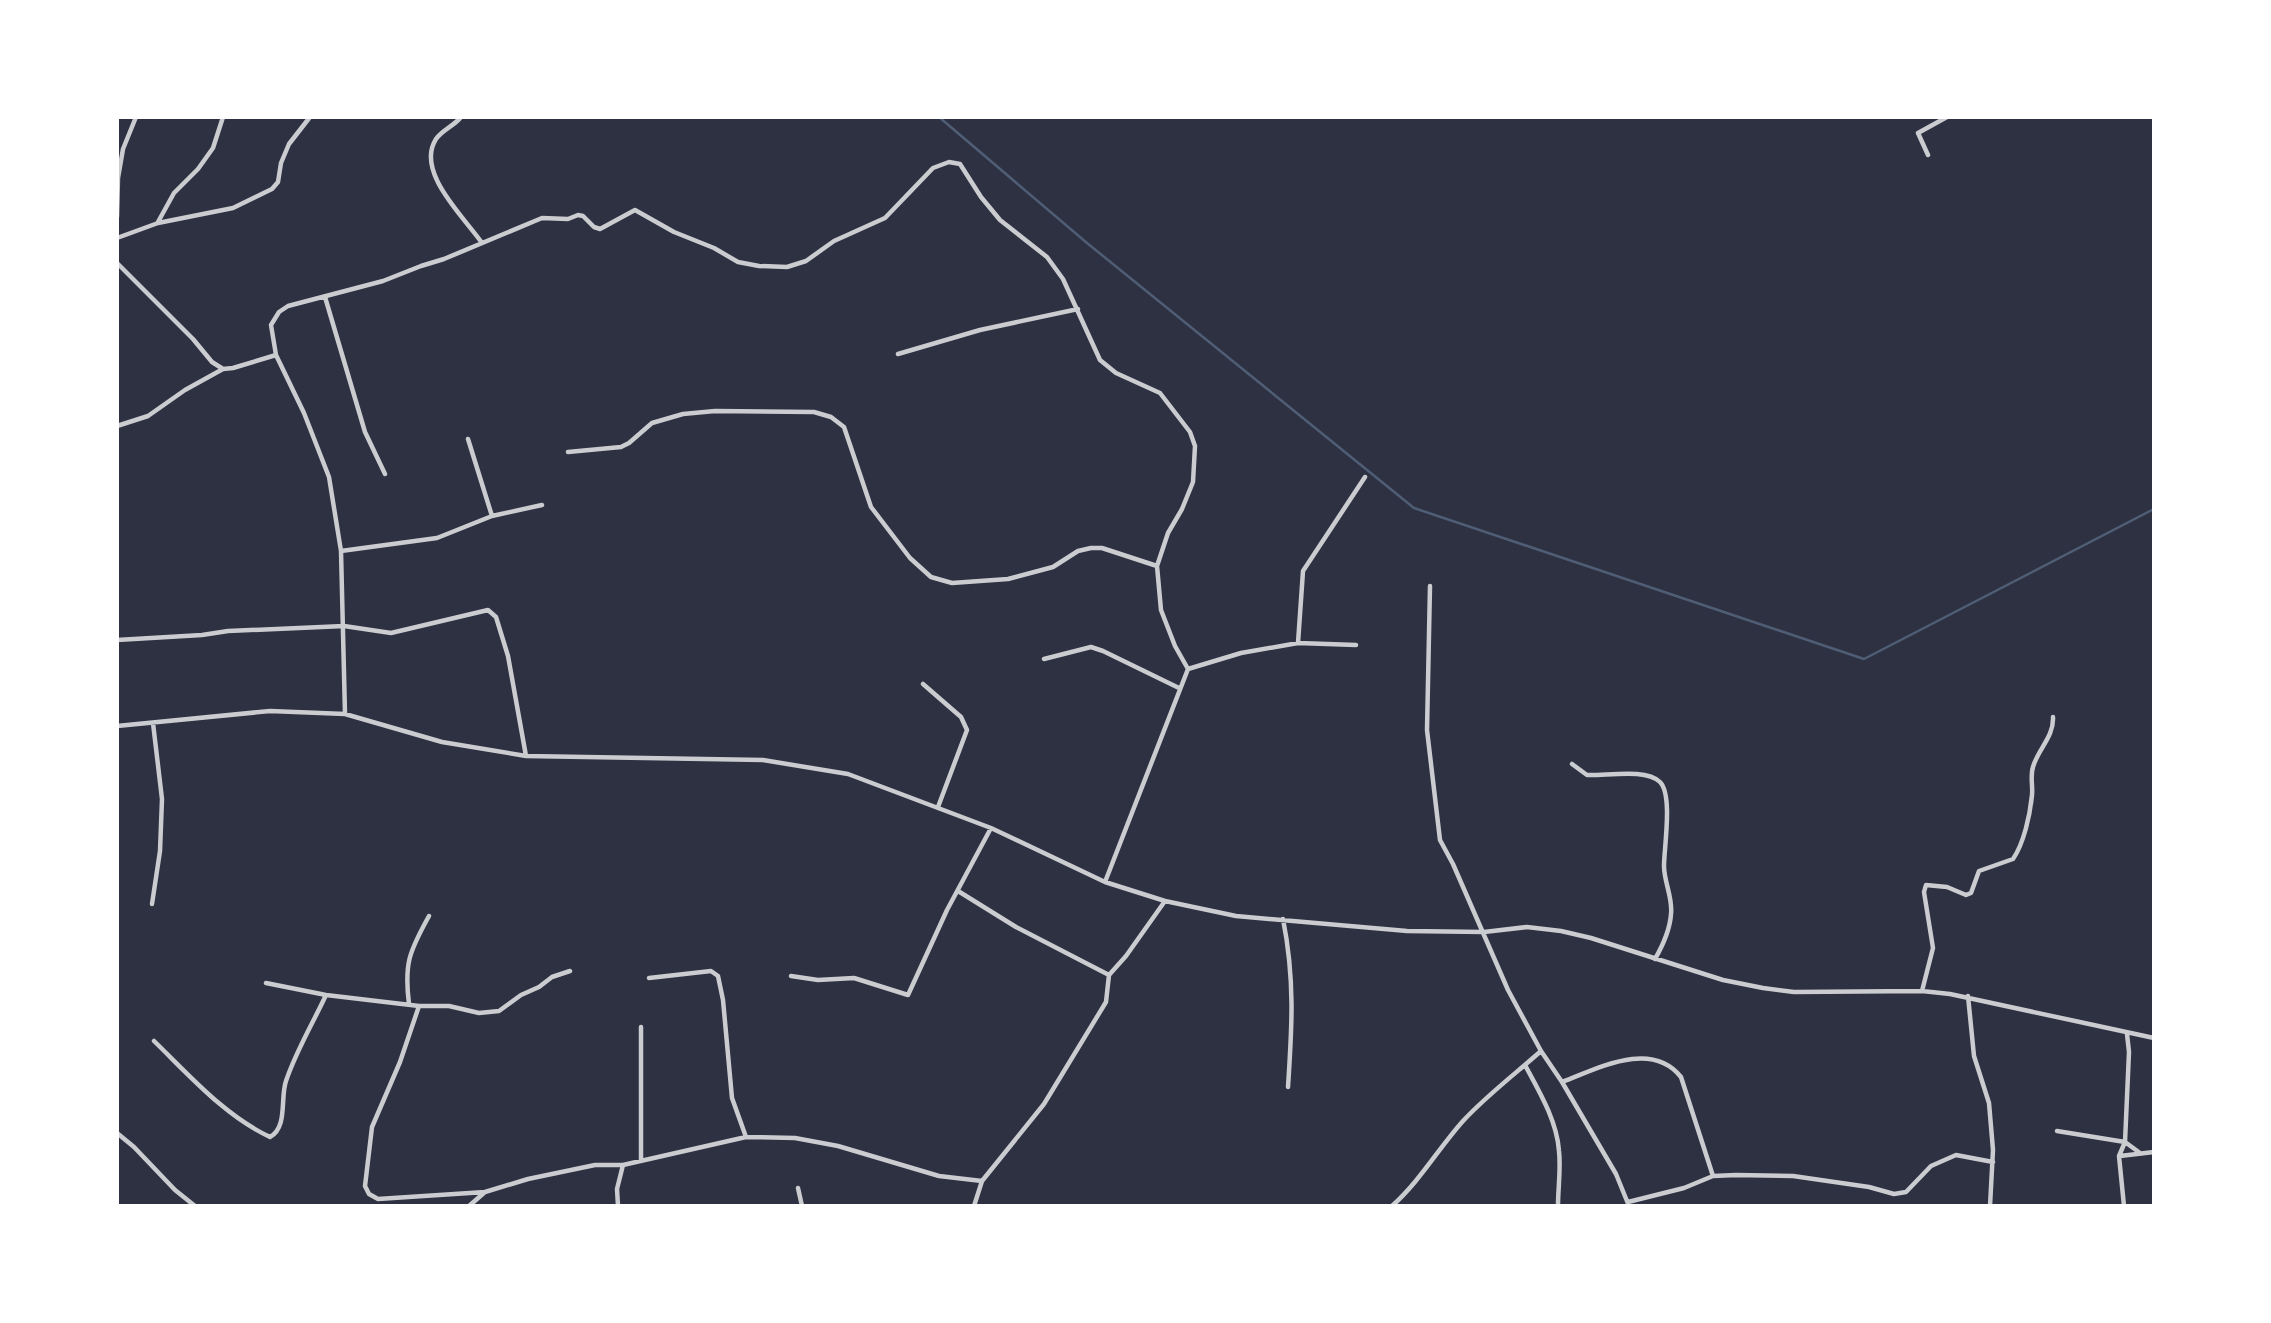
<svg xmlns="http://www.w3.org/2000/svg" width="2271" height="1323" viewBox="0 0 2271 1323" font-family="Karla,sans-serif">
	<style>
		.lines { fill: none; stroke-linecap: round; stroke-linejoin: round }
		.stream { stroke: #4f5d75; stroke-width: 2.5 }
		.minor { stroke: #caccd0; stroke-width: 4.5 }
	</style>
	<rect width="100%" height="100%" fill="#2d3142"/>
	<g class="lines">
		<path class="stream" d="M939,117L1087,243L1414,508L1864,659L2154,509"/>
		<path class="minor" d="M461,117C454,126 442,130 436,139C415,172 464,217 482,243
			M1928,155L1918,133L1947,117
			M117,217L118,178L123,149L136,117
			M158,222L174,193L198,169L213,148L223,117
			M117,238L158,223L233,208L272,189L278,182L281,163L289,144L310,117
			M117,263L193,339L212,362L223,369L233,368L276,355
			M325,297L365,432L385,474
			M898,354L980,330L1078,309
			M117,426L148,416L185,390L223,369
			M468,439L492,516
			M568,452L621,447L629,443L652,423L683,414L715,411L814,412L831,417L844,427L871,507L910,558L931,577L952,583L1008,579L1053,567L1078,551L1091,548H1102L1157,566
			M341,551L437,538L492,516L542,505
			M1430,586L1427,730L1440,840L1453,864L1508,990L1541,1051L1562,1082L1616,1174L1629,1206
			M117,640L202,635L228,631L344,626L391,633L488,610L496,617L508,656L526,756
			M1298,643L1303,571L1365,477
			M1044,659L1091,647L1103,651L1179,688
			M923,684L961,717L967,730L938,807
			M345,714L341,551L329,477L304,413L276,355L271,325L279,312L288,306L383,281L421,266L444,259L542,218L568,219L578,215L583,216L594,227L600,229L635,210L674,232L714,248L738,262L759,266L787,267L806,261L834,241L885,218L933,168L949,162L960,164L981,197L1000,220L1047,257L1063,279L1100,360L1116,373L1160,393L1190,432L1195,446L1193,482L1182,509L1168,533L1157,566L1161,610L1175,646L1188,669
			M117,726L270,711L345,714L442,742L526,756L763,760L848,774L991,828L1105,882L1165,901L1236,916L1407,931L1484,932L1527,927L1561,931L1591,938L1723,980L1763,988L1794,992L1922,991L1950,994L2154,1038
			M1572,764L1587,775C1606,776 1646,768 1660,782C1673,795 1664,848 1664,866C1664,882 1673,898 1671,914C1670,930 1663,945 1655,959
			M1105,882L1188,669L1241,653L1298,643L1356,645
			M958,891L1016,927L1109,975
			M152,904L160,851L162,799L153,723
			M1283,919C1295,979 1292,1027 1288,1087
			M791,976L818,980L854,978L908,995L947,910L991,828
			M649,978L711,971L718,976L723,1000L732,1098L746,1137
			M266,983L326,995L419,1006L400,1062L372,1127L365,1186L369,1194L378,1199L485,1192
			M1922,991L1933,948L1924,892L1926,885L1947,887L1966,895L1971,893L1979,871L2013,859C2024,843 2030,815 2032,795C2033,786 2030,776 2033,767C2038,749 2054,737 2053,717
			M1968,996L1974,1056L1989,1103L1993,1150L1990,1206
			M409,1004C404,964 409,952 429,916
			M419,1006H449L479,1013L499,1011L521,995L539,987L552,977L570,971
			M154,1041C190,1076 225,1116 270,1137C288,1127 280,1098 286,1081C296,1051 313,1023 326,995
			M1525,1065C1539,1091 1557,1121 1559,1151C1561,1169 1558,1188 1558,1206
			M1562,1082C1597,1069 1651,1039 1681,1077L1713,1176
			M2057,1131L2125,1142L2140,1153
			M117,1133L134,1147L175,1190L195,1206
			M2120,1156L2154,1152
			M641,1160V1027
			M798,1188L802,1206
			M1628,1202L1684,1188L1713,1176L1736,1175L1793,1176L1869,1187L1894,1194L1906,1192L1931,1166L1956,1155L1993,1162
			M469,1206L485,1192L528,1179L595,1165H623L746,1137L795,1138L838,1146L939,1176L982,1181
			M618,1206L617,1189L623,1165
			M974,1206L982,1181L1044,1104L1106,1002L1109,975L1126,956L1165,901
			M1392,1206C1420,1181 1438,1149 1463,1121C1486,1096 1515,1074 1541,1051
			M2124,1206L2119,1156L2125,1142L2129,1052L2127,1034"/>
	</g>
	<rect width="2271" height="1323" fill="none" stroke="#ffffff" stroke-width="238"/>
</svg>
